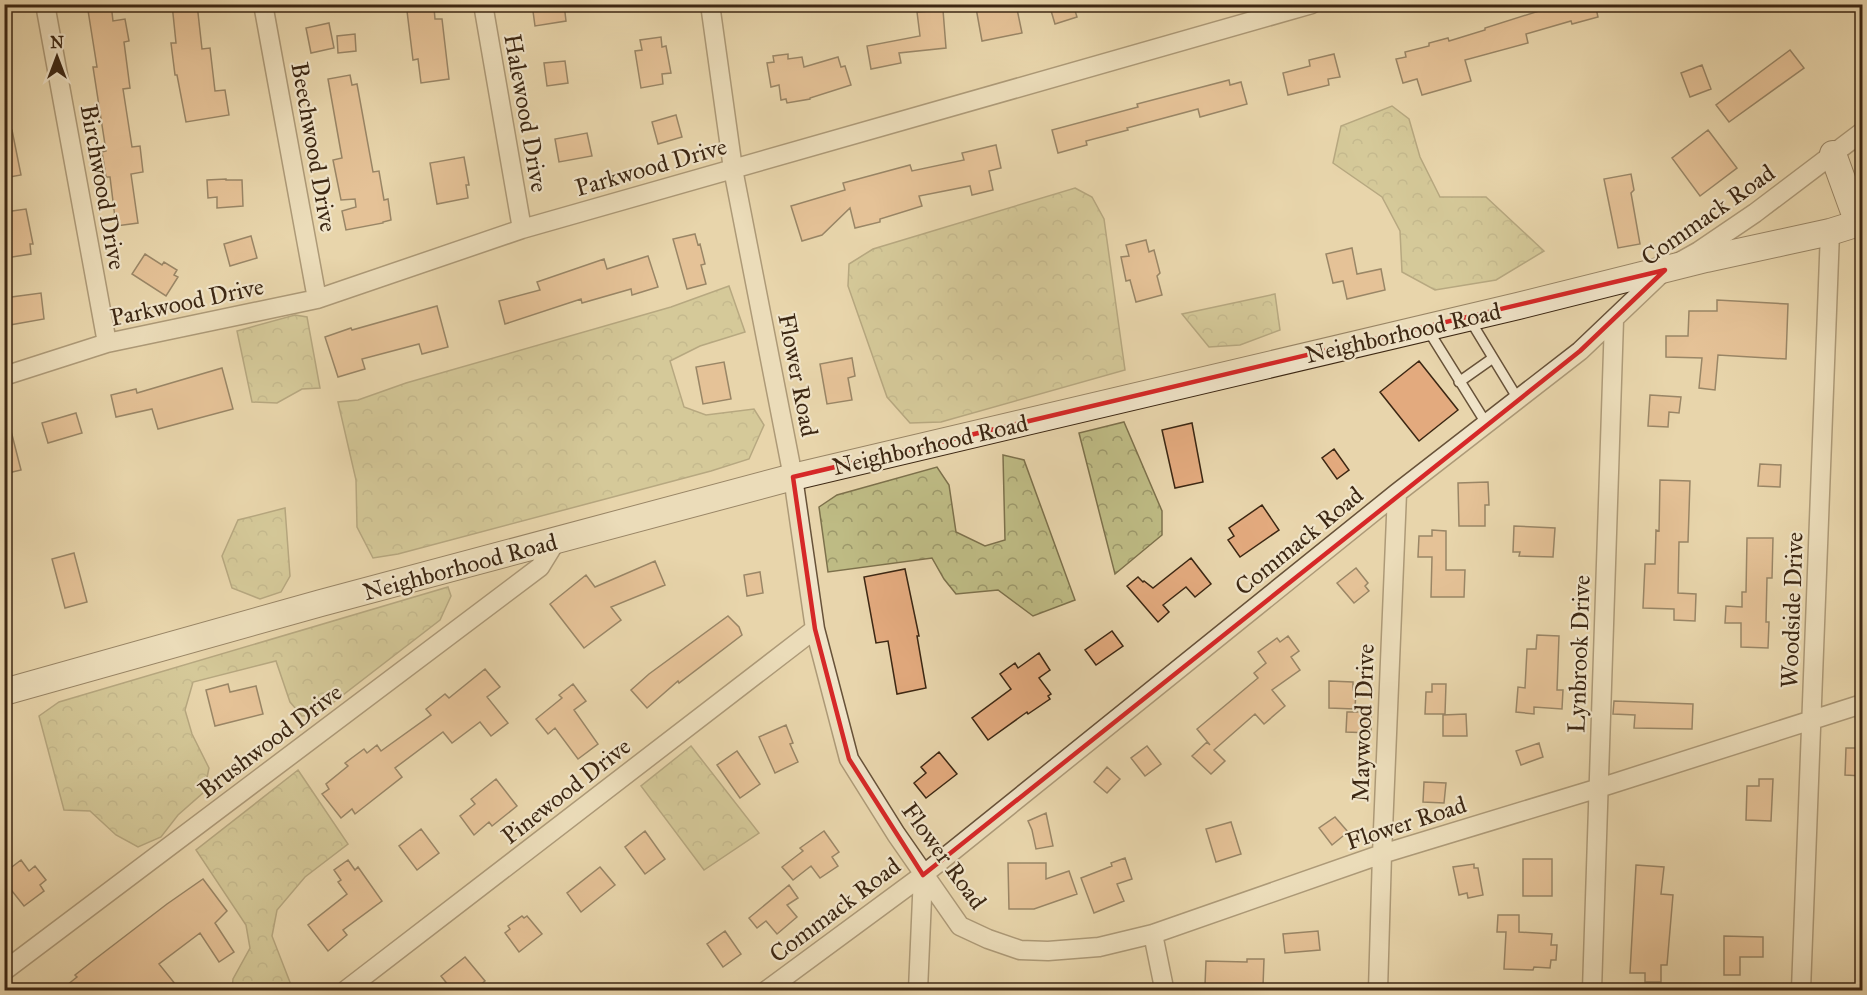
<svg xmlns="http://www.w3.org/2000/svg" width="1867" height="995" viewBox="0 0 1867 995" font-family="'IM FELL Great Primer',serif">
	<style>
		.forest { fill: url(#forest-crowns); stroke: #7d714c; stroke-width: 1.5 }
		.building { fill: #e3aa7e; stroke: #3c2713; stroke-width: 1.5 }
		.lines { fill: none; stroke-linecap: round; stroke-linejoin: round }
		.lane-casing { stroke: #675239; stroke-width: 12 }
		.street-casing { stroke: #675239; stroke-width: 21 }
		.secondary-casing { stroke: #3c2713; stroke-width: 28 }
		.lane { stroke: #f0e4c9; stroke-width: 9 }
		.street { stroke: #f0e4c9; stroke-width: 18 }
		.secondary { stroke: #f0e4c9; stroke-width: 26 }
		.marked { fill: none; stroke: #d62828; stroke-width: 4.5; stroke-linejoin: round }
		.labels { text-anchor: middle; dominant-baseline: central; stroke-width: 4.5; stroke-linejoin: round; paint-order: stroke }
		.street-label { font-size: 24px; fill: #3c2713; stroke: #f0e4c9 }
	</style>
	<defs>
		<pattern id="forest-crowns" width="20" height="18" patternUnits="userSpaceOnUse" patternTransform="scale(1.5)"><rect width="20" height="18" fill="#bebb84"/><path d="M2 6a3 3 0 1 1 6 0M12 15a3 3 0 1 1 6 0" fill="none" stroke="#9c986b"/></pattern>
	</defs>
	<rect width="100%" height="100%" fill="#e8d5ac"/>
	<filter id="stains"><feTurbulence type="fractalNoise" baseFrequency=".00333" numOctaves="4"/><feColorMatrix values="0 0 0 0 .2 0 0 0 0 .09 0 0 0 0 .02 0 0 0 .5 -.17"/></filter>
	<radialGradient id="worn" r=".72"><stop offset=".6" stop-color="#630" stop-opacity="0"/><stop offset="1" stop-color="#630" stop-opacity=".3"/></radialGradient>
	<path class="forest" d="M1392,106L1409,119L1420,157L1440,197H1486L1544,251L1496,280L1435,290L1402,272L1400,231L1382,197L1333,163L1341,126Z
		M1075,188L1092,197L1104,219L1125,370L941,422L910,423L887,397L848,286L849,264L873,249Z
		M729,286L745,332L700,346L670,361L684,407L706,415L754,409L764,425L749,459L711,471L398,554L373,558L357,527L356,480L338,402L358,400L406,383L671,307Z
		M1275,294L1280,330L1240,345L1209,347L1182,314Z
		M295,315L307,317L320,388L302,389L277,403L252,402L237,331Z
		M1124,422L1162,511V535L1115,574L1079,433Z
		M1003,455L1024,460L1075,600L1033,616L998,590L956,594L944,579L932,558L828,572L819,507L837,495L937,467L949,485L956,532L985,546L1005,540Z
		M285,508L290,576L281,592L260,599L232,588L222,556L238,520Z
		M448,587L451,596L440,620L317,715L302,716L290,702L276,661L193,682L185,710L192,734L209,768L204,792L178,815L161,837L138,847L116,835L90,811L64,810L39,716L59,702Z
		M691,746L759,833L704,870L641,786Z
		M298,770L348,844L305,877L277,910L272,936L293,990H232L233,979L250,948L246,925L196,850Z"/>
	<path class="building" d="M87,4H111L113,21L125,19L129,41L124,42L130,88L123,89L132,147L140,146L143,172L131,174L138,223L116,226L110,177H106L102,152L106,151L93,67H97Z
		M172,4H197L202,49L210,48L215,91L225,90L229,115L186,122L177,75H175L171,43H176Z
		M532,4H564L566,21L535,26Z
		M994,4H1000L1001,11L1017,9L1022,33L982,41L976,8Z
		M1049,4H1073L1077,17L1055,24Z
		M1561,4H1595L1598,17L1572,24L1571,21L1526,34L1528,43L1465,60L1471,81L1422,95L1417,79L1403,83L1396,59L1406,57L1405,52L1429,46V43L1448,38L1449,41L1485,30V28Z
		M434,8L435,19H442L449,79L421,83L418,59L413,60L407,11Z
		M943,10L946,48L899,53L901,63L871,69L867,46L920,36L917,12Z
		M329,23L334,48L311,53L306,28Z
		M355,34L356,51L338,53L337,36Z
		M661,37L662,47L666,46L671,73L662,74L663,84L641,88L635,51L642,50L640,40Z
		M1790,50L1804,68L1729,122L1716,105Z
		M788,54V59L802,57L804,67L838,57L841,67L845,66L851,85L810,98V99L787,103L786,99L781,100L779,85L771,87L767,63L774,62L773,56Z
		M1334,54L1340,77L1328,79L1329,85L1288,95L1283,73L1310,66L1309,60Z
		M565,61L568,83L547,86L544,63Z
		M1702,65L1711,89L1690,97L1681,73Z
		M350,75L352,85L357,84L373,172L379,171L384,200L388,199L391,220L383,222V223L346,230L342,211L356,207L355,199L341,200L333,160L342,158L328,79Z
		M1229,80L1230,85L1241,82L1247,104L1200,117L1198,109L1127,128L1128,130L1086,141L1087,145L1058,153L1052,130L1138,107L1137,104Z
		M676,115L682,137L658,144L652,122Z
		M4,130H12L21,175L4,178Z
		M1708,130L1737,168L1700,196L1672,158Z
		M587,133L592,156L559,162L555,139Z
		M996,145L1001,168L989,171L993,190L972,195L970,186L919,196L922,206L880,219V222L855,228L850,208L822,235L802,241L791,206L845,190L843,183L910,165L912,171L964,160L962,153Z
		M464,157L469,185H466L468,198L437,204L430,163Z
		M1631,174L1634,190L1631,193L1640,244L1618,248L1604,179Z
		M226,179V180H242L243,206L217,208V197L208,198L207,180Z
		M26,209L33,244H30L31,254L6,258L4,230H8L5,212Z
		M695,234L698,245L700,244L705,264L701,265L706,284L687,289L673,239Z
		M251,236L257,258L230,266L224,244Z
		M1146,240L1149,252L1154,250L1160,273L1157,276L1162,295L1136,302L1130,280L1126,281L1121,257L1129,256L1126,245Z
		M1352,248L1357,274L1381,269L1385,290L1347,299L1343,281L1333,283L1326,254Z
		M145,254L162,265L164,262L177,270L174,275L178,277L166,296L132,274Z
		M648,256L658,287L632,295L631,289L582,303L581,299L505,324L499,301L540,290L537,282L604,259L607,269Z
		M41,293L44,319L4,326V298Z
		M1717,300L1788,304L1786,359L1718,355L1715,390L1699,388L1702,358L1666,357V336H1688L1689,311H1717Z
		M437,306L448,347L422,354L419,344L362,359L365,369L338,377L325,337L351,328L352,330Z
		M852,358L855,376L848,378L852,400L827,404L820,364Z
		M1419,361L1458,410L1419,441L1380,392Z
		M724,362L731,399L703,404L696,367Z
		M222,368L233,409L158,429L152,409L116,417L111,395L136,389L137,393Z
		M1650,395L1681,397L1679,413L1669,412L1668,427L1648,426Z
		M76,413L82,433L48,443L42,423Z
		M1192,423L1203,482L1175,488L1162,430Z
		M10,427L21,470L4,474V428Z
		M1334,449L1349,470L1337,479L1322,458Z
		M1760,464L1781,465L1780,487L1758,486Z
		M1660,480L1690,481L1688,542H1679L1678,593L1696,594L1695,621L1674,620V609L1643,608L1645,564H1655L1656,530L1659,531Z
		M1488,482L1489,505H1485V526H1459L1458,483Z
		M1262,505L1279,530L1240,557L1228,540L1234,536L1229,528Z
		M1514,526L1555,528L1553,557L1519,556L1520,552H1513Z
		M1432,530L1446,531V570H1465L1464,597H1431L1432,557H1418L1419,536H1432Z
		M1747,538H1773L1772,578H1767L1766,622H1769L1768,648L1741,647V623H1725L1726,606L1742,607V592H1746Z
		M74,553L87,602L65,608L52,559Z
		M1191,558L1211,584L1195,597L1186,587L1163,605L1169,612L1158,622L1127,586L1138,577L1143,582L1144,581L1153,588Z
		M655,561L665,585L611,607L621,620L584,648L550,604L586,575L595,587Z
		M1356,568L1368,583L1365,586L1369,591L1354,603L1337,583Z
		M905,569L919,636H917L926,688L897,694L888,641L876,643L864,577Z
		M760,572L763,593L747,596L744,575Z
		M728,616L739,627L742,635L679,683L678,681L647,708L631,690L649,674Z
		M1112,631L1123,646L1096,665L1085,650Z
		M1537,635L1559,636L1557,690H1563L1562,709L1534,707V714L1516,712L1518,687L1525,688L1527,649H1536Z
		M1288,636L1299,651L1291,657L1300,670L1272,690L1285,706L1264,724L1255,714L1214,750L1225,761L1211,774L1192,756L1207,742L1210,745L1197,729L1258,678L1254,673L1266,663L1258,652L1277,638L1280,642Z
		M1039,653L1050,670L1039,678L1051,694L1048,696L1050,699L1028,714L1027,712L988,740L972,718L1011,689L1000,674L1015,663L1018,668Z
		M485,669L500,687L487,697L508,723L491,736L480,722L452,743L443,732L395,768L402,777L355,814L352,809L341,818L322,794L329,789L326,784L348,766L345,763L364,749L367,753L377,745L381,751L431,715L426,709L445,694L449,698Z
		M1329,681L1353,682V690H1356L1355,709L1329,708Z
		M228,684L230,692L256,686L263,714L215,726L206,690Z
		M573,684L586,701L574,710L598,744L578,759L555,728L548,734L536,719L562,698L559,695Z
		M1432,684H1446L1445,714H1425L1426,692H1432Z
		M1614,701L1693,704L1692,729L1634,728L1635,715L1613,714Z
		M1347,712H1371V733L1346,732Z
		M1466,714L1467,736H1443V715Z
		M786,725L793,743L790,744L798,762L775,773L759,737Z
		M1539,743L1543,757L1521,765L1516,751Z
		M1147,746L1161,764L1145,776L1131,758Z
		M1846,748H1863V776L1845,775Z
		M737,751L760,784L740,798L717,765Z
		M939,752L957,774L926,798L914,783L926,773L921,767Z
		M1107,767L1120,779L1107,793L1094,782Z
		M496,779L517,806L492,826L489,822L474,835L460,816L475,804L471,799Z
		M1759,779H1773L1771,821L1746,820L1747,786H1759Z
		M1424,782L1446,783L1444,803L1423,802Z
		M1046,813L1053,846L1036,849L1032,830L1028,821Z
		M1335,817L1348,832L1332,845L1319,828Z
		M1231,822L1241,854L1216,862L1206,829Z
		M421,829L439,853L417,870L399,846Z
		M645,831L665,859L645,874L625,847Z
		M824,831L839,852L832,857L838,866L820,878L811,866L793,880L782,867L803,851L800,848Z
		M1125,858L1132,879L1117,884L1124,901L1094,913L1081,878L1112,866L1111,863Z
		M1523,859H1552V896H1523Z
		M21,860L29,871L35,866L46,880L40,885L44,891L24,906L4,881V873Z
		M348,860L355,870L358,867L382,901L343,930L347,935L328,951L308,925L347,894L338,882L341,880L334,870Z
		M1008,863H1046V879L1069,871L1077,894L1034,909H1009Z
		M1474,864V868H1478L1483,895L1468,898L1467,893L1459,895L1453,867Z
		M1636,865L1664,867L1661,894L1673,895L1667,965H1661V982H1645V973H1630Z
		M600,867L615,885L581,912L567,893Z
		M203,879L227,911L215,923L234,952L219,962L200,933L159,964L180,990H61L77,977L75,975L94,960L167,904Z
		M789,885L798,898L787,905L797,917L777,934L766,921L757,928L749,918Z
		M1498,915H1519V932L1552,934L1551,945H1557L1556,960H1551L1550,968L1534,967L1533,970L1504,969L1506,932H1497Z
		M522,916L524,918L527,916L542,934L519,952L505,933L510,929L508,926Z
		M725,931L741,954L723,967L707,944Z
		M1318,931L1320,950L1285,953L1283,934Z
		M1724,936L1763,937V957H1740V975H1724Z
		M465,957L485,981L474,990H452L441,976Z
		M1247,959H1264L1263,986L1205,985L1206,961L1247,962Z"/>
	<g class="lines">
		<g class="lane-casing">
			<path id="lane" d="M1470,320L1518,399
				M1428,330L1486,423
				M1459,382L1493,358"/>
		</g>
		<g class="street-casing">
			<path id="street" d="M45,4L107,343
				M263,4L317,299
				M483,4L522,229
				M710,4L733,169L793,477L815,629L849,759L896,834L960,926L988,939L1020,950L1048,951L1099,947L1153,934L1382,854L1599,788L1862,704
				M4,376L107,343L317,299L522,229L1312,4
				M1153,934L1163,983L1162,990
				M4,971L540,567L556,541
				M346,990L815,629
				M767,990L923,875L1397,493L1580,351L1665,270L1699,251L1755,213L1862,132
				M918,990L923,875
				M1378,990L1382,854L1397,493
				M1592,990L1614,320
				M1801,990L1830,232"/>
		</g>
		<g class="secondary-casing">
			<path id="secondary" d="M1833,154L1858,223
				M4,692L321,603L793,477L1518,306L1706,259L1830,232L1862,222"/>
		</g>
		<use href="#lane" class="lane"/>
		<use href="#street" class="street"/>
		<use href="#secondary" class="secondary"/>
	</g>
	<path d="M0 0H1867V995H0ZM1665,270L1580,351L923,875L849,759L815,629L793,477Z" fill="#e8d5ac" fill-opacity=".55" fill-rule="evenodd"/>
	<path class="marked" d="M1665,270L1580,351L923,875L849,759L815,629L793,477Z"/>
	<g class="labels">
		<g class="street-label">
			<text transform="translate(526 113) rotate(80)">Halewood Drive</text>
			<text transform="translate(314 147) rotate(80)">Beechwood Drive</text>
			<text transform="translate(651 167) rotate(-16)">Parkwood Drive</text>
			<text transform="translate(103 187) rotate(80)">Birchwood Drive</text>
			<text transform="translate(1708 215) rotate(-35)">Commack Road</text>
			<text transform="translate(187 302) rotate(-12)">Parkwood Drive</text>
			<text transform="translate(1403 333) rotate(-13)">Neighborhood Road</text>
			<text transform="translate(798 375) rotate(79)">Flower Road</text>
			<text transform="translate(930 445) rotate(-13)">Neighborhood Road</text>
			<text transform="translate(1299 541) rotate(-39)">Commack Road</text>
			<text transform="translate(460 567) rotate(-15)">Neighborhood Road</text>
			<text transform="translate(1792 610) rotate(-88)">Woodside Drive</text>
			<text transform="translate(1579 654) rotate(-88)">Lynbrook Drive</text>
			<text transform="translate(1363 723) rotate(-88)">Maywood Drive</text>
			<text transform="translate(270 741) rotate(-37)">Brushwood Drive</text>
			<text transform="translate(566 791) rotate(-38)">Pinewood Drive</text>
			<text transform="translate(1406 823) rotate(-18)">Flower Road</text>
			<text transform="translate(944 856) rotate(54)">Flower Road</text>
			<text transform="translate(835 910) rotate(-37)">Commack Road</text>
		</g>
	</g>
	<rect width="1867" height="995" fill="none" stroke="#e8d5ac" stroke-width="24"/>
	<rect x="6" y="6" width="1855" height="983" fill="none" stroke="#3c2713" stroke-width="3"/>
	<rect x="12" y="12" width="1843" height="971" fill="none" stroke="#3c2713" stroke-width="1.5"/>
	<g transform="translate(57 57)" stroke="#f0e4c9" stroke-width="4.5" paint-order="stroke">
	<path d="M0-4.5L10 22L0 15L-10 22Z" fill="#3c2713"/>
	<text y="-9" font-size="16" font-weight="bold" text-anchor="middle" fill="#3c2713">N</text>
	</g>
	<rect width="100%" height="100%" filter="url(#stains)"/>
	<rect width="100%" height="100%" fill="url(#worn)"/>
</svg>
